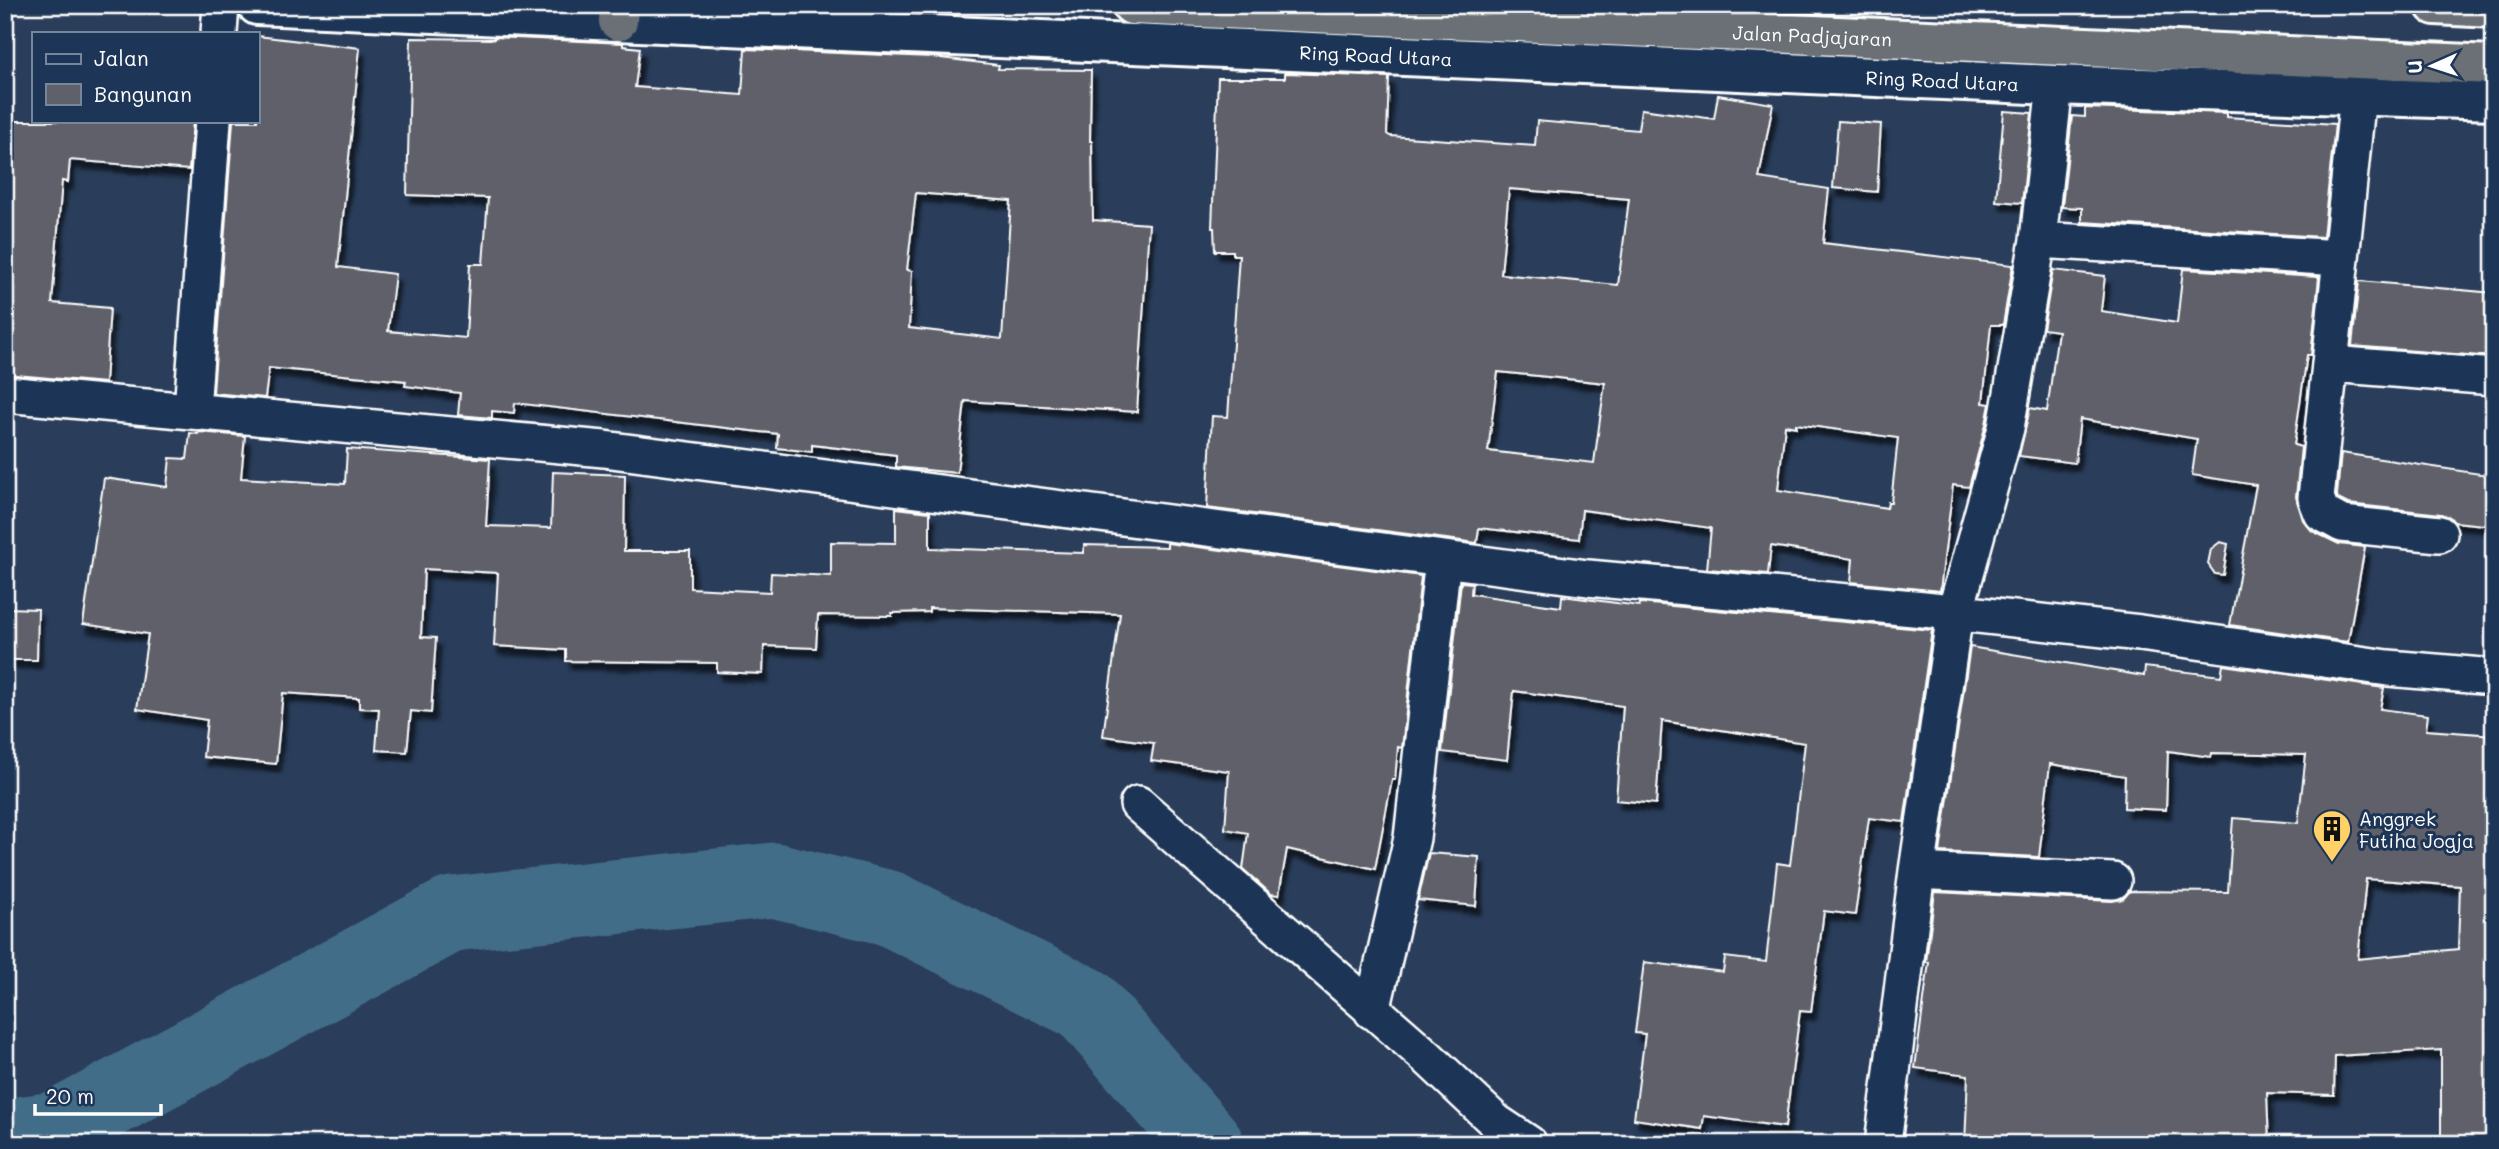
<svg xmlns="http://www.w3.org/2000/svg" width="2499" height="1149" viewBox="0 0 2499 1149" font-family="Mali,sans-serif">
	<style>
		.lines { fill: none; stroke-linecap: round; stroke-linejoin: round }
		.river { stroke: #426d89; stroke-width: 75 }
		.building { fill: #5e6169; stroke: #fff; stroke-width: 2; fill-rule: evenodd; filter: url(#shadow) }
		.minor-casing { stroke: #fff; stroke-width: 40 }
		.tertiary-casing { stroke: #fff; stroke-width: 44 }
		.trunk-casing { stroke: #fff; stroke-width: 44 }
		.minor { stroke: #1d3557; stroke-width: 35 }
		.tertiary { stroke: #1d3557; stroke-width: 38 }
		.trunk { stroke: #6a7074; stroke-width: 38 }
		.labels { text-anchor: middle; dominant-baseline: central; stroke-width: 6; stroke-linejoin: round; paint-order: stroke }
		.street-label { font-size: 19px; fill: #fff; stroke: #1d3557 }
		.poi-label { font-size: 19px; fill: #fff; stroke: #1d3557; text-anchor: start }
	</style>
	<defs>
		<filter id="shadow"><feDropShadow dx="4.5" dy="8" stdDeviation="2" flood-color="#0009"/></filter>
	</defs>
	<rect width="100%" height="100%" fill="#2a3e5b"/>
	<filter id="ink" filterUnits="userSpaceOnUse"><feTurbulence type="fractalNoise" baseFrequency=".0143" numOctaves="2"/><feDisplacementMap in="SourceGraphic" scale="14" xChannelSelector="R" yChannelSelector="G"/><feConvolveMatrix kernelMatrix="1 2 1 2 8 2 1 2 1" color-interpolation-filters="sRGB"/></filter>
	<g filter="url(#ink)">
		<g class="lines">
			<path class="river" d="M5,1136L56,1129L452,914L774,880L889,908L1085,1004L1206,1144"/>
		</g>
		<path class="building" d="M257,36L360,48L338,267L395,274L388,331L466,338L470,264H483L488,198L407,195L411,38L494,39V37L623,43V46L640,48L635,87L742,95L745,49L932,57L999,65L998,69L1091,70L1090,141H1092L1093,220L1149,224L1137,412L965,401L957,473L896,467V455L812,445V452L777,448L778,434L515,403L514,413L492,411V418L458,415L460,393L405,386L406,381L269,368L265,398L213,393L233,121H257ZM916,193L1011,201L1002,339L909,328L912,271L907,270Z
			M1285,73L1389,77L1387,134L1390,136L1535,146L1537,121L1638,130L1641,109L1714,119L1718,95L1773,104L1759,178L1829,189L1823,243L2013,265L2003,325H1991L1983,403L1990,404L1986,424L1969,487L1953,485L1940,591L1851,582L1853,559L1771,546L1768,574L1707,569L1711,528L1582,510L1579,539L1479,528L1477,543L1207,508L1212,416L1228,417L1239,255H1233V251H1215L1214,228H1212L1218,78H1285ZM1509,189L1629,199L1618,285L1501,274ZM1498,372L1605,383L1594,463L1488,451ZM1796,424L1898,438L1891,502H1888L1887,508L1778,490L1785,425L1796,427Z
			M2085,108L2227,113V117L2335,124L2323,237L2082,222V208L2062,207L2072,116L2085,117Z
			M2004,111L2032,113L2022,203L1996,201Z
			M5,121H193L189,170L70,160L68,182L62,181L52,303L110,308L105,383L5,374Z
			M1838,121L1881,124L1877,192L1833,188Z
			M2183,269L2319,277L2311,355H2307L2294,445L2301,447L2296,497L2303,520L2312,531L2339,544L2365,547L2348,642L2230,625L2256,485L2192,475L2197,439L2080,419L2075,463L2019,456L2030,408L2047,411L2058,331L2043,329L2053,270L2105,276L2101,311L2177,323Z
			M2359,281L2494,293V357L2352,346Z
			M199,432L245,436L241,478L345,484L347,449L490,459L486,526L551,528L553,472L625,475L624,551H690V588L770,592L771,573L831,576V542L896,543V508L930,512V548L1084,553V545L1167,547V543L1421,576L1402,748L1398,747L1395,780H1392L1375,869L1287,849L1279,895L1271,894L1243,869L1248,833L1225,829L1229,771L1151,761L1154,743L1103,736L1120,614L929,608V612L892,613V616L818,615L816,648L764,646L763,674L717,672V663L566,661V650L494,646L498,573L424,569L421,637L436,638L431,713L411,711L407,752L376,750L379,709L359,708V698L283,693L276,764L203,757L207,720L137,709L148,634L83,624L104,478L167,487L170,458L187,459L190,433L198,434Z
			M2341,453L2494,476V526L2454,522L2450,517L2441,514L2348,504L2338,499L2337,495Z
			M2220,542L2228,544L2223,575L2215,574L2208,564L2211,549Z
			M1461,582L1472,583L1471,594L1561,607L1562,596L1639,606L1640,603L1932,630L1904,822L1869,818L1855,915L1824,911L1811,1012L1800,1011L1785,1127L1704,1116L1702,1129L1634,1119L1645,1034L1635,1033L1644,962L1723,972L1725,957L1766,962L1777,863L1790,865L1805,743L1662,721L1656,804L1616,800L1623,706L1514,691L1507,760L1442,752Z
			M5,608L38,609L37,660H5Z
			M1970,647L2144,676L2145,667L2221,676L2223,665L2384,688L2380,709L2428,715L2426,730L2494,735L2485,841H2494V1144H2441V1050L2335,1056L2334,1095L2267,1093L2269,1144H1965L1968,1075L1915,1068L1929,962H1926L1935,892L2112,901L2123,899L2130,891L2228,892L2233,818L2298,823L2306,755L2212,753L2211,757L2168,751L2166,810L2124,808L2125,776L2050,764L2039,857L1940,852ZM2366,879L2460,886L2458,949L2358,959Z
			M1429,853L1479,857L1476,906L1418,900Z"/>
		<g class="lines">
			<g class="minor-casing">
				<path id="minor" d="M219,33L221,5
					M2358,95L2316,498L2322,513L2342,524L2439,534
					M2038,240L2341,258
					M2331,364L2494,377
					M5,394L604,449L1588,578L1924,609L2140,633L2388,668L2494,677
					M192,410L213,121
					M1138,804L1428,1058L1496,1122L1529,1144
					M1917,871L2113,881
					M1372,1011L1412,838L1443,559
					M1883,1144L1917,871L1955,613L2006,428L2038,240L2055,85"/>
			</g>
			<g class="tertiary-casing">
				<g id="tertiary">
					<path id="s1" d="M257,5L2055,85L2494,100"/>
				</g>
			</g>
			<g class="trunk-casing">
				<g id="trunk">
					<path id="s2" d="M1132,5L2494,65"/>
					<path d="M2435,5L2494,8"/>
					<path d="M618,21L619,5"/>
				</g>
			</g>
			<use href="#minor" class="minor"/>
			<use href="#tertiary" class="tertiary"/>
			<use href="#trunk" class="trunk"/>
		</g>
	</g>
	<defs>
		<g id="building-pin" transform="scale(2.0125)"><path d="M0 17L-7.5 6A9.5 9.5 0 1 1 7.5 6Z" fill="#ffd166" stroke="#1d3557"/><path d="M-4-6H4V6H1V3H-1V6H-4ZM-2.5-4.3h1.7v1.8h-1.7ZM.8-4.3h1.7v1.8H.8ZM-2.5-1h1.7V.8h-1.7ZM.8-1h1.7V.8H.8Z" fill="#111"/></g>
	</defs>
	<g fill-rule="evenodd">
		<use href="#building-pin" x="2332" y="829"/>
	</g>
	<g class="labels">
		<g class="street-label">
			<text stroke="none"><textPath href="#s2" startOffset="681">Jalan Padjajaran</textPath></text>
			<text stroke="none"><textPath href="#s1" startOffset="1120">Ring Road Utara</textPath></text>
			<text stroke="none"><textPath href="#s1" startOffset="1687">Ring Road Utara</textPath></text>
		</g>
		<g class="poi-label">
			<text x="2359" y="818">Anggrek<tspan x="2359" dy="22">Futiha Jogja</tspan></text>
		</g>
	</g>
	<rect width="2499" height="1149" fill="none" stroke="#1d3557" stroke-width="28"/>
	<rect x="14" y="14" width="2471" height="1121" fill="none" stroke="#fff" stroke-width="2.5" filter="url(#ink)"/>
	<rect x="32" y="32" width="228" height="91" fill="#1d3557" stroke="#77869a" stroke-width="2"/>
	<rect x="46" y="54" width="35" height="10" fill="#1d3557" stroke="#77869a" stroke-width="2"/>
	<text x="94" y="66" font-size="21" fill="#ffffff">Jalan</text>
	<rect x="46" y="84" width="35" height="21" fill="#5e6169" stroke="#77869a" stroke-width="2"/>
	<text x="94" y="102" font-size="21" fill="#ffffff">Bangunan</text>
	<g transform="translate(2432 66) rotate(267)" stroke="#1d3557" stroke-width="5" paint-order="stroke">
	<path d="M0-5L12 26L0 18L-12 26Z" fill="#ffffff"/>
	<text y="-10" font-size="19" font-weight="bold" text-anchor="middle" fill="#ffffff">U</text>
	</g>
	<path d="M35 1104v10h126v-10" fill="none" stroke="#ffffff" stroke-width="3.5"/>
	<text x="46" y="1104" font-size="21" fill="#ffffff" stroke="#1d3557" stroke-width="5" paint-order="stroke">20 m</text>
</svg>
